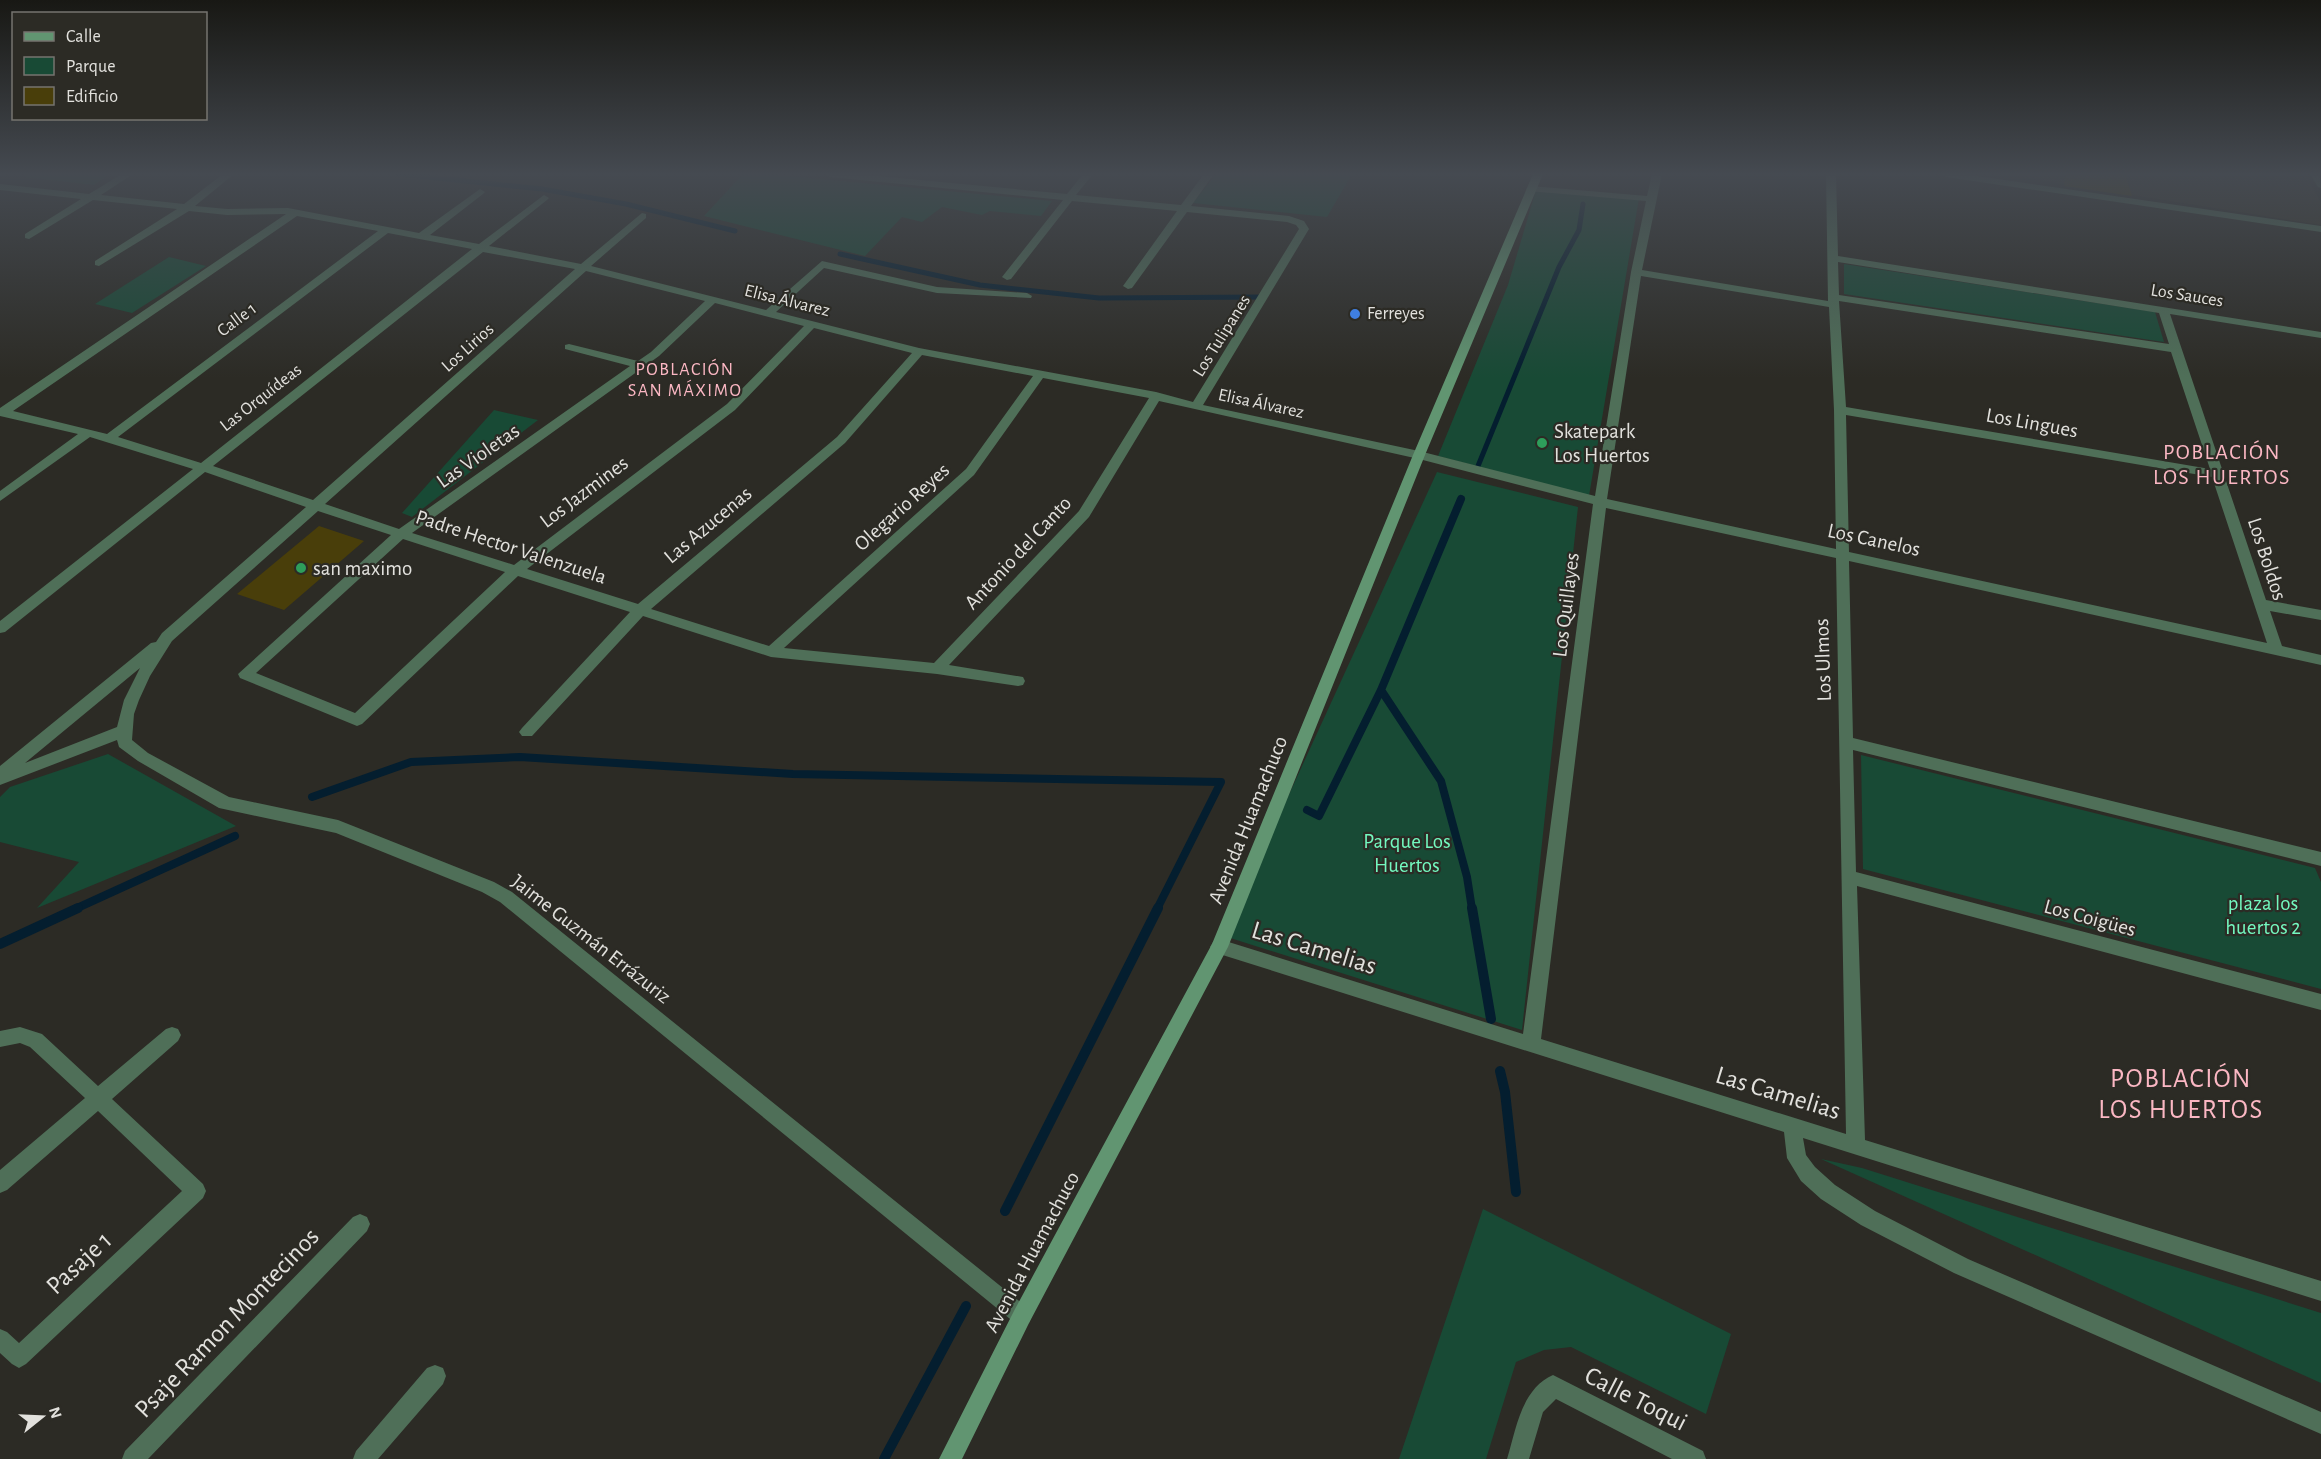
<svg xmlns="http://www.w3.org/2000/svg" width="2321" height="1459" viewBox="0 0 2321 1459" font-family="'Alegreya Sans',sans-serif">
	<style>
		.built { fill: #363327 }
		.green { fill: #184a35 }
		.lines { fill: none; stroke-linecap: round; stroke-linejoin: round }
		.stream-far2 { stroke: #041e2f; stroke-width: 5 }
		.stream-far1 { stroke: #041e2f; stroke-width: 8 }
		.stream { stroke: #041e2f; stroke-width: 10 }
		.building { fill: #493e0a }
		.street { fill: #4f6f58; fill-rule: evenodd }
		.secondary { fill: #619571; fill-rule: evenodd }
		.shop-dot { fill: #3f7fe0; stroke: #2c2b25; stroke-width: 2 }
		.leisure-dot { fill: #2e9e5b; stroke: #2c2b25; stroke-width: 2 }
		.labels { text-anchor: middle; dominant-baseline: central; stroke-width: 4.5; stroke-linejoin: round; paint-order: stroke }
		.far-street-label { font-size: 18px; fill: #e2e1dd; stroke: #2c2b25 }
		.far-poi-label { font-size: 18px; fill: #e2e1dd; stroke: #2c2b25; text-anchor: start }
		.far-neighbourhood-label { font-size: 18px; letter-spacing: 1.5px; fill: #fbb7c3; stroke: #2c2b25 }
		.street-label { font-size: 21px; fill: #e2e1dd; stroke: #2c2b25 }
		.poi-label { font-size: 21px; fill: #e2e1dd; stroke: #2c2b25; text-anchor: start }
		.park-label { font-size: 21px; fill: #73f8bf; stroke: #2c2b25 }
		.neighbourhood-label { font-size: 22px; letter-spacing: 1.5px; fill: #fbb7c3; stroke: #2c2b25 }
		.near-street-label { font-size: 26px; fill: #e2e1dd; stroke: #2c2b25 }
		.near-neighbourhood-label { font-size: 27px; letter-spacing: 1.5px; fill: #fbb7c3; stroke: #2c2b25 }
	</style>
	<rect width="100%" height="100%" fill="#2c2b25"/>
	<path class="built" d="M2001,174H2306L2321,203V225Z"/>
	<path class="green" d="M30,174H110L94,185L25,177Z
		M743,174H768L1052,201L1041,216L990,211L982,215L942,207L922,222L902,217L865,256L704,216Z
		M1216,174H1352L1327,217L1193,203Z
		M1536,190L1639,198L1589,496L1438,456L1508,285Z
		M169,257L206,266L132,313L95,304Z
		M1844,264L2155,312L2164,342L1844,294Z
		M494,410L538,420L412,517L402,513Z
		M1437,472L1578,507L1522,1030L1224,936Z
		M108,754L236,826L37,908L79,862L0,842V797L10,787Z
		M1861,755L2315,868L2321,882V989L1863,869Z
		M1821,1159L1862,1168L2321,1313V1383Z
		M1483,1209L1731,1334L1706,1414L1571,1347L1544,1350L1516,1362L1486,1459H1399Z"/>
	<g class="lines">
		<path class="stream-far2" d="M399,174L542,189L626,204L735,231
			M840,254L980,285L1099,298L1265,297
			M1478,466L1559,267L1579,230L1583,204"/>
		<path class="stream-far1" d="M1381,690L1441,781L1467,877L1472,909
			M312,797L411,762L520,757L793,774L1221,782L1157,909
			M1307,810L1319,816L1381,690L1461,499
			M75,909L235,836"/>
		<path class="stream" d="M1472,908L1491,1019
			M0,944L78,908
			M1500,1071L1505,1092L1516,1192
			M1005,1211L1158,908
			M884,1459L966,1306"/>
	</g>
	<path class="building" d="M2065,174H2125L2132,196L2064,186Z
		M319,526L364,541L284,610L237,594Z"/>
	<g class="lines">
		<path class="street" d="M122,174H133L101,195L184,204L223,174H234L195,206L227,209L288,208L419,233L480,189L485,192L483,194L430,235L479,244L544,195L549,198L547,200L489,246L581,264L642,213L646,214V218L591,266L766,310L822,261L937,287L1027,293L1032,296L1031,298L937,293L824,268L776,312L919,348L1156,392L1193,402L1299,229L1296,225L1287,222L1187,212L1132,288L1128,289L1123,286L1177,211L1072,201L1011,279L1007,280L1002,277L1063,200L830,177L825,174H856L1067,194L1083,174H1093L1076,195L1181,205L1204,174H1214L1191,206L1289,216L1304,221L1309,229L1203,405L1419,451L1595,496L1631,272L1646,201L1528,191L1526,189L1531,186L1647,196L1652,174H1662L1642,270L1828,301L1826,174H1836L1838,256L2321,332V338L2170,314L2266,600L2321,610V620L2270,611L2282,646L2321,655V665L1849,561L1853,738L2321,852V866L1853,750L1856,872L2321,994V1010L1857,886L1865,1140L2321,1281V1301L1803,1138L1806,1155L1815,1167L1835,1185L1875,1211L1968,1259L2321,1412V1434L1954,1273L1861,1225L1821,1199L1801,1181L1787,1158L1784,1132L1213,952L1210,947L1213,942L1219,939L1523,1034L1593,504L1419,459L1159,401L1089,517L949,665L1023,677L1025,681L1023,685L1018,686L937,674L771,657L643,616L532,736H522L519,732L522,728L630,612L518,576L362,724L357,726L240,678L238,674L391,535L318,511L172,641L150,676L139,700L134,714L132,740L148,753L229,797L338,820L494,882L512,892L1029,1309L1032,1316L1029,1323L1022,1326L1015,1323L500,902L482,892L336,833L219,808L138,761L119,747L117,740L0,785V766L151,643L156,642L162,633L306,507L205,472L5,632L0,633V621L193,469L90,437L0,501V491L78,434L0,416V408L286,214L227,215L189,211L99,266L95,265V261L177,209L93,200L29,239L25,238V234L81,199L0,190V184L89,194ZM297,216L378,231L107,434L13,411ZM388,233L472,249L201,463L118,437ZM483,252L575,269L313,500L213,466ZM1838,262L2159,313L2169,344L1839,295ZM586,271L705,301L651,352L638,361L569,344L565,345V349L630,366L399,529L325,504ZM1641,276L1829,307L1834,410L1836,549L1607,499ZM1839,301L2171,352L2210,469L1846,407ZM715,303L804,326L727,404L514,565L412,533L659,356ZM814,328L912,353L837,437L638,604L527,569L735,410ZM922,355L1033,376L966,469L769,646L651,609L845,443ZM1043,378L1149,398L1079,511L934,663L784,648L974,475ZM1846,415L2212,477L2267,643L1849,552ZM1606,508L1836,558L1846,1134L1541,1039ZM403,539L505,572L355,713L256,673ZM140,668L124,700L117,727L25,763Z
			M1941,174H1963L2321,226V232L1946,177Z
			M2310,174H2320L2321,188L2318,187Z
			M20,1027L42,1034L98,1086L166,1029L172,1027L178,1029L181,1035L178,1041L112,1099L203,1184L206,1191L203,1198L26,1364L19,1368L12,1364L0,1353V1329L7,1332L19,1343L182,1191L98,1111L7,1190L0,1193V1170L85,1098L30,1047L20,1043L0,1047V1031Z
			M360,1214L367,1217L370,1224L367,1231L148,1459H122L125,1451L353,1217Z
			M435,1365L443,1368L446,1376L443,1384L378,1459H353L356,1451L427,1368Z
			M1553,1375L1703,1451L1706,1459H1672L1556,1399L1543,1412L1529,1459H1507C1516,1430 1521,1389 1553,1375Z"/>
		<path class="secondary" d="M1533,174H1543L1425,455L1228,947L1029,1323L962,1459H939L1015,1309L1212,944L1413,455Z"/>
	</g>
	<linearGradient id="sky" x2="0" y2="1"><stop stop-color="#181814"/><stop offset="0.46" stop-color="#454a51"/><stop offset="1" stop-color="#454a51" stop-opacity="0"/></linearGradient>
	<rect width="2321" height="378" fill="url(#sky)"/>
	<circle class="shop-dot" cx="1355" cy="314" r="6"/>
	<g class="leisure-dot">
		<circle cx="1542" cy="443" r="6"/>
		<circle cx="301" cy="568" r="6"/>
	</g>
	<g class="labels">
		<g class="far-street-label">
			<text transform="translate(2187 296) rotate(9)">Los Sauces</text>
			<text transform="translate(787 301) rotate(14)">Elisa Álvarez</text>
			<text transform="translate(237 320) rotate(-37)">Calle 1</text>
			<text transform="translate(1222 336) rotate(-58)">Los Tulipanes</text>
			<text transform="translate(468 348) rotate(-42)">Los Lirios</text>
			<text transform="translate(261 398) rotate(-38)">Las Orquídeas</text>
			<text transform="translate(1261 404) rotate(12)">Elisa Álvarez</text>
		</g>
		<g class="far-poi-label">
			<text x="1367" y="314">Ferreyes</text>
		</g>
		<g class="far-neighbourhood-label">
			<text x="685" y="370">POBLACIÓN<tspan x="685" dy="21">SAN MÁXIMO</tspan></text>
		</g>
		<g class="street-label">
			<text transform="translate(2032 423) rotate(10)">Los Lingues</text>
			<text transform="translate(478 456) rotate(-35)">Las Violetas</text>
			<text transform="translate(584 492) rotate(-37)">Los Jazmines</text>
			<text transform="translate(902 507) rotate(-42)">Olegario Reyes</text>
			<text transform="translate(708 525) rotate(-40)">Las Azucenas</text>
			<text transform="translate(1874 540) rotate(12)">Los Canelos</text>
			<text transform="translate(511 547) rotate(18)">Padre Hector Valenzuela</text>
			<text transform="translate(1018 553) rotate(-47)">Antonio del Canto</text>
			<text transform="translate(2267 559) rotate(72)">Los Boldos</text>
			<text transform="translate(1566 605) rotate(-83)">Los Quillayes</text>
			<text transform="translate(1823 660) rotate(-92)">Los Ulmos</text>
			<text transform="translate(1248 820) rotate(-68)">Avenida Huamachuco</text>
			<text transform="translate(2090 918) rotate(15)">Los Coigües</text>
			<text transform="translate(591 939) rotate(38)">Jaime Guzmán Errázuriz</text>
			<text transform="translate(1032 1252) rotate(-62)">Avenida Huamachuco</text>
		</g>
		<g class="poi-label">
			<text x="1554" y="431">Skatepark<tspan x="1554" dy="24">Los Huertos</tspan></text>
			<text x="313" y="568">san maximo</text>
		</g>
		<g class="park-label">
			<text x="1407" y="841">Parque Los<tspan x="1407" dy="24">Huertos</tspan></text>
			<text x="2263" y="903">plaza los<tspan x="2263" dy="24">huertos 2</tspan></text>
		</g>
		<g class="neighbourhood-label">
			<text x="2222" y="452">POBLACIÓN<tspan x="2222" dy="25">LOS HUERTOS</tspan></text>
		</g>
		<g class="near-street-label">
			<text transform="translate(1314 948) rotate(17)">Las Camelias</text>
			<text transform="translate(1778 1093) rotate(17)">Las Camelias</text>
			<text transform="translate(79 1263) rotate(-43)">Pasaje 1</text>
			<text transform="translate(227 1323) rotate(-46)">Psaje Ramon Montecinos</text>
			<text transform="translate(1636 1399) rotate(27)">Calle Toqui</text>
		</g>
		<g class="near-neighbourhood-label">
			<text x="2181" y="1078">POBLACIÓN<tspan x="2181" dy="31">LOS HUERTOS</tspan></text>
		</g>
	</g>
	<rect x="12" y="12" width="195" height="108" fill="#2c2b25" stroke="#75746f" stroke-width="1.5"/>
	<rect x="24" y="32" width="30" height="9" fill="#619571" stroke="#75746f" stroke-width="1.5"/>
	<text x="66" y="42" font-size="18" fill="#e2e1dd">Calle</text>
	<rect x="24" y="57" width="30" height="18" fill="#184a35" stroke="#75746f" stroke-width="1.5"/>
	<text x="66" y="72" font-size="18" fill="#e2e1dd">Parque</text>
	<rect x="24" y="87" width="30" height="18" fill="#493e0a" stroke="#75746f" stroke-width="1.5"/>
	<text x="66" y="102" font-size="18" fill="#e2e1dd">Edificio</text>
	<g transform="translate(42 1417) rotate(72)" stroke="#2c2b25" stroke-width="4.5" paint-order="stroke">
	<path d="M0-4.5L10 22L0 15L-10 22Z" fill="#e2e1dd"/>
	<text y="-9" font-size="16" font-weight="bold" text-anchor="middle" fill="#e2e1dd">N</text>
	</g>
</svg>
